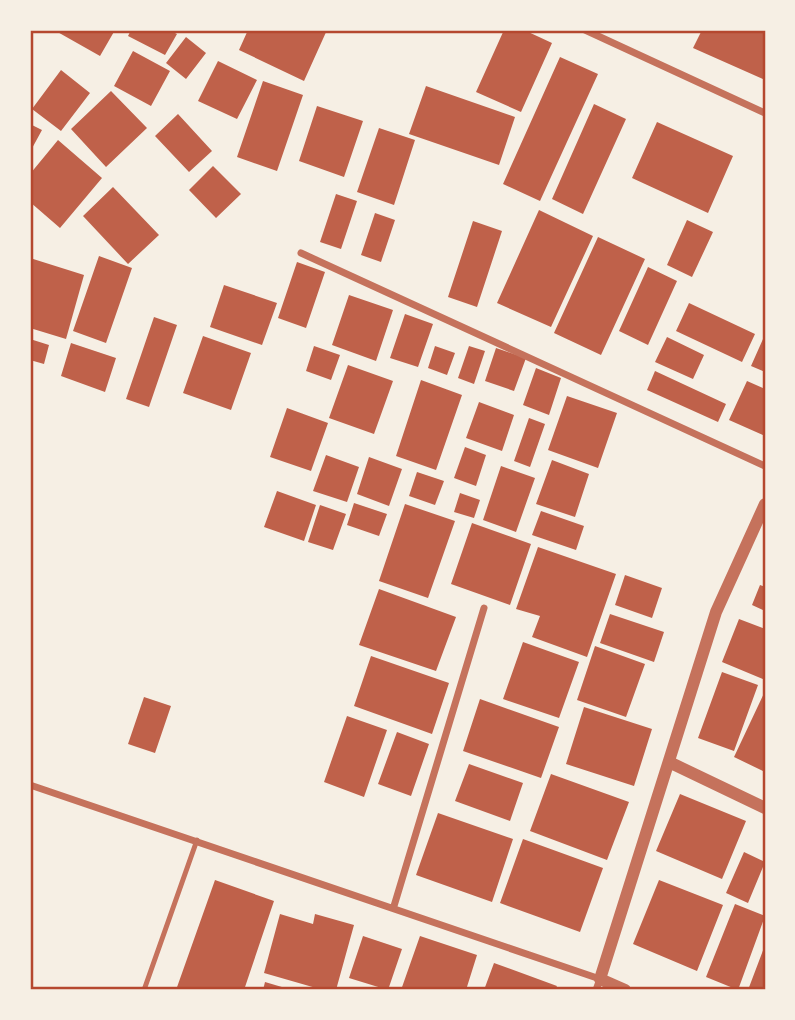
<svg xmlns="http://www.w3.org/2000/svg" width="795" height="1020" viewBox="0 0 795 1020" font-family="Commissioner,sans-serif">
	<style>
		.building { fill: #bf614a }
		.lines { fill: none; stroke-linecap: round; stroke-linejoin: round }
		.service { stroke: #c5725c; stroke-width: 5 }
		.minor { stroke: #c5725c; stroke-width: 7 }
		.tertiary { stroke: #c5725c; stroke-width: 12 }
		.neatline { fill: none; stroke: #b5482f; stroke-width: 2.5 }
	</style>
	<rect width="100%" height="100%" fill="#f6efe4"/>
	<path class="building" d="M54,30H115L100,56Z
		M131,30H169L177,34L165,55L128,36Z
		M248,30H327L304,81L239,50Z
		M504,30H524L552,43L521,112L476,92Z
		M702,30H765V80L693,48Z
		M186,37L206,53L186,79L166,63Z
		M133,51L170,71L151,106L114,86Z
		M560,57L598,74L540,201L503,184Z
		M218,61L257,80L237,119L198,101Z
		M61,70L90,93L61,131L32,109Z
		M263,81L303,95L277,171L237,157Z
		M426,86L515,117L499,165L409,134Z
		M111,91L147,128L106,167L71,129Z
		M594,104L626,119L583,214L552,199Z
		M317,106L363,121L344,177L299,161Z
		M178,114L212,151L189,172L155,136Z
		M657,122L733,156L708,213L632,178Z
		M30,124L42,130L30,152Z
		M379,128L415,140L394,205L357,192Z
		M58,140L102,178L60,228L30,202V174Z
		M213,166L241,194L216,218L189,190Z
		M113,187L159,235L128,264L83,216Z
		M336,194L357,201L341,249L320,242Z
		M539,210L593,236L551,327L497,303Z
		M375,213L395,220L381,262L361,255Z
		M687,220L713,232L692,277L667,265Z
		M473,221L502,231L477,307L448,297Z
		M598,237L645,259L601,355L554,333Z
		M99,256L132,268L106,343L73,331Z
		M30,258L84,275L66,339L30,328Z
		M297,262L325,272L306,328L278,318Z
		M648,267L677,281L648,345L619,331Z
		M224,285L277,303L262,345L210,327Z
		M349,295L393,310L376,361L332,345Z
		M689,303L755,334L742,362L676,331Z
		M405,314L433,324L418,367L390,358Z
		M154,317L177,325L149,407L126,399Z
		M203,336L251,353L231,410L183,393Z
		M667,337L704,355L693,379L655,362Z
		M30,339L49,345L44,364L30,360Z
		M763,339L765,340V372L751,366Z
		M71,343L116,358L105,392L61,376Z
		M314,346L340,355L331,380L306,371Z
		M435,346L455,353L447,375L428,368Z
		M469,346L485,351L474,384L458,378Z
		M496,348L526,358L514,391L485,381Z
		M348,365L393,381L374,434L329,418Z
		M536,368L561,378L549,415L523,405Z
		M655,371L726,404L718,422L647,390Z
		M421,380L462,395L436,470L396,456Z
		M747,381L765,389V436L729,420Z
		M567,396L617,413L598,468L548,450Z
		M479,402L514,415L502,451L466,438Z
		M287,408L328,423L311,471L270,457Z
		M529,418L545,424L530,467L514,461Z
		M465,447L486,455L476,486L454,478Z
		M326,455L359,467L347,502L313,491Z
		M369,457L402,469L389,506L357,494Z
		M552,460L589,474L575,517L536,504Z
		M501,466L535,478L516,532L483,520Z
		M417,472L444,481L435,505L409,496Z
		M277,491L316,505L304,541L264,527Z
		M460,493L480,500L474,518L454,512Z
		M354,503L387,514L379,536L347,525Z
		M405,504L455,521L428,598L379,581Z
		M320,505L346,514L333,550L308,542Z
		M541,511L584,526L576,550L532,535Z
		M472,523L531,544L510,605L451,584Z
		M538,547L616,574L587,657L532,637L540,616L516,609Z
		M625,575L662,588L652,618L615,605Z
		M760,585L765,587V611L752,605Z
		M379,589L456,617L436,671L359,645Z
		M610,614L664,632L654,662L600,643Z
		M739,619L765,629V680L722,662Z
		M523,642L579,662L559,718L503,699Z
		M595,646L645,664L626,717L577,700Z
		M371,656L449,683L432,734L354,706Z
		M722,672L758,685L734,751L698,738Z
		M765,691V772L734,757Z
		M144,697L171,706L155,753L128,744Z
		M480,699L559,727L541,778L463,751Z
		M584,707L652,729L634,786L566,764Z
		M347,716L387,730L364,797L324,782Z
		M397,732L429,744L411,796L378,784Z
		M469,764L523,783L510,821L455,801Z
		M551,774L629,802L607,860L530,831Z
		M680,794L746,821L722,879L656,851Z
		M438,813L513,839L492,902L416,875Z
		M523,839L603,868L580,932L500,903Z
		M744,852L765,862L748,903L726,893Z
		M215,880L274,901L244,990H176Z
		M659,880L723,905L697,971L633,944Z
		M735,904L765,916L738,990L706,977Z
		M280,914L313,924L315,914L354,925L336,990H323L264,973Z
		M363,936L402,949L388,990L349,978Z
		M420,936L477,955L466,990H401Z
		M765,945V990H748Z
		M494,963L557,986L555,990H484Z
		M265,982L292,990H263Z"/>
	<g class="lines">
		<path class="service" d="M144,990L197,840"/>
		<path class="minor" d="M585,30L765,113
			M301,253L765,466
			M30,785L600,979L596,990
			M394,906L484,608"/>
		<path class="tertiary" d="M669,762L765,808
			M625,990L600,979L716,612L765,504"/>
	</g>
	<rect width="795" height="1020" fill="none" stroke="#f6efe4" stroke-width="63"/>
	<rect x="32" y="32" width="732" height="956" class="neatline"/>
</svg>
